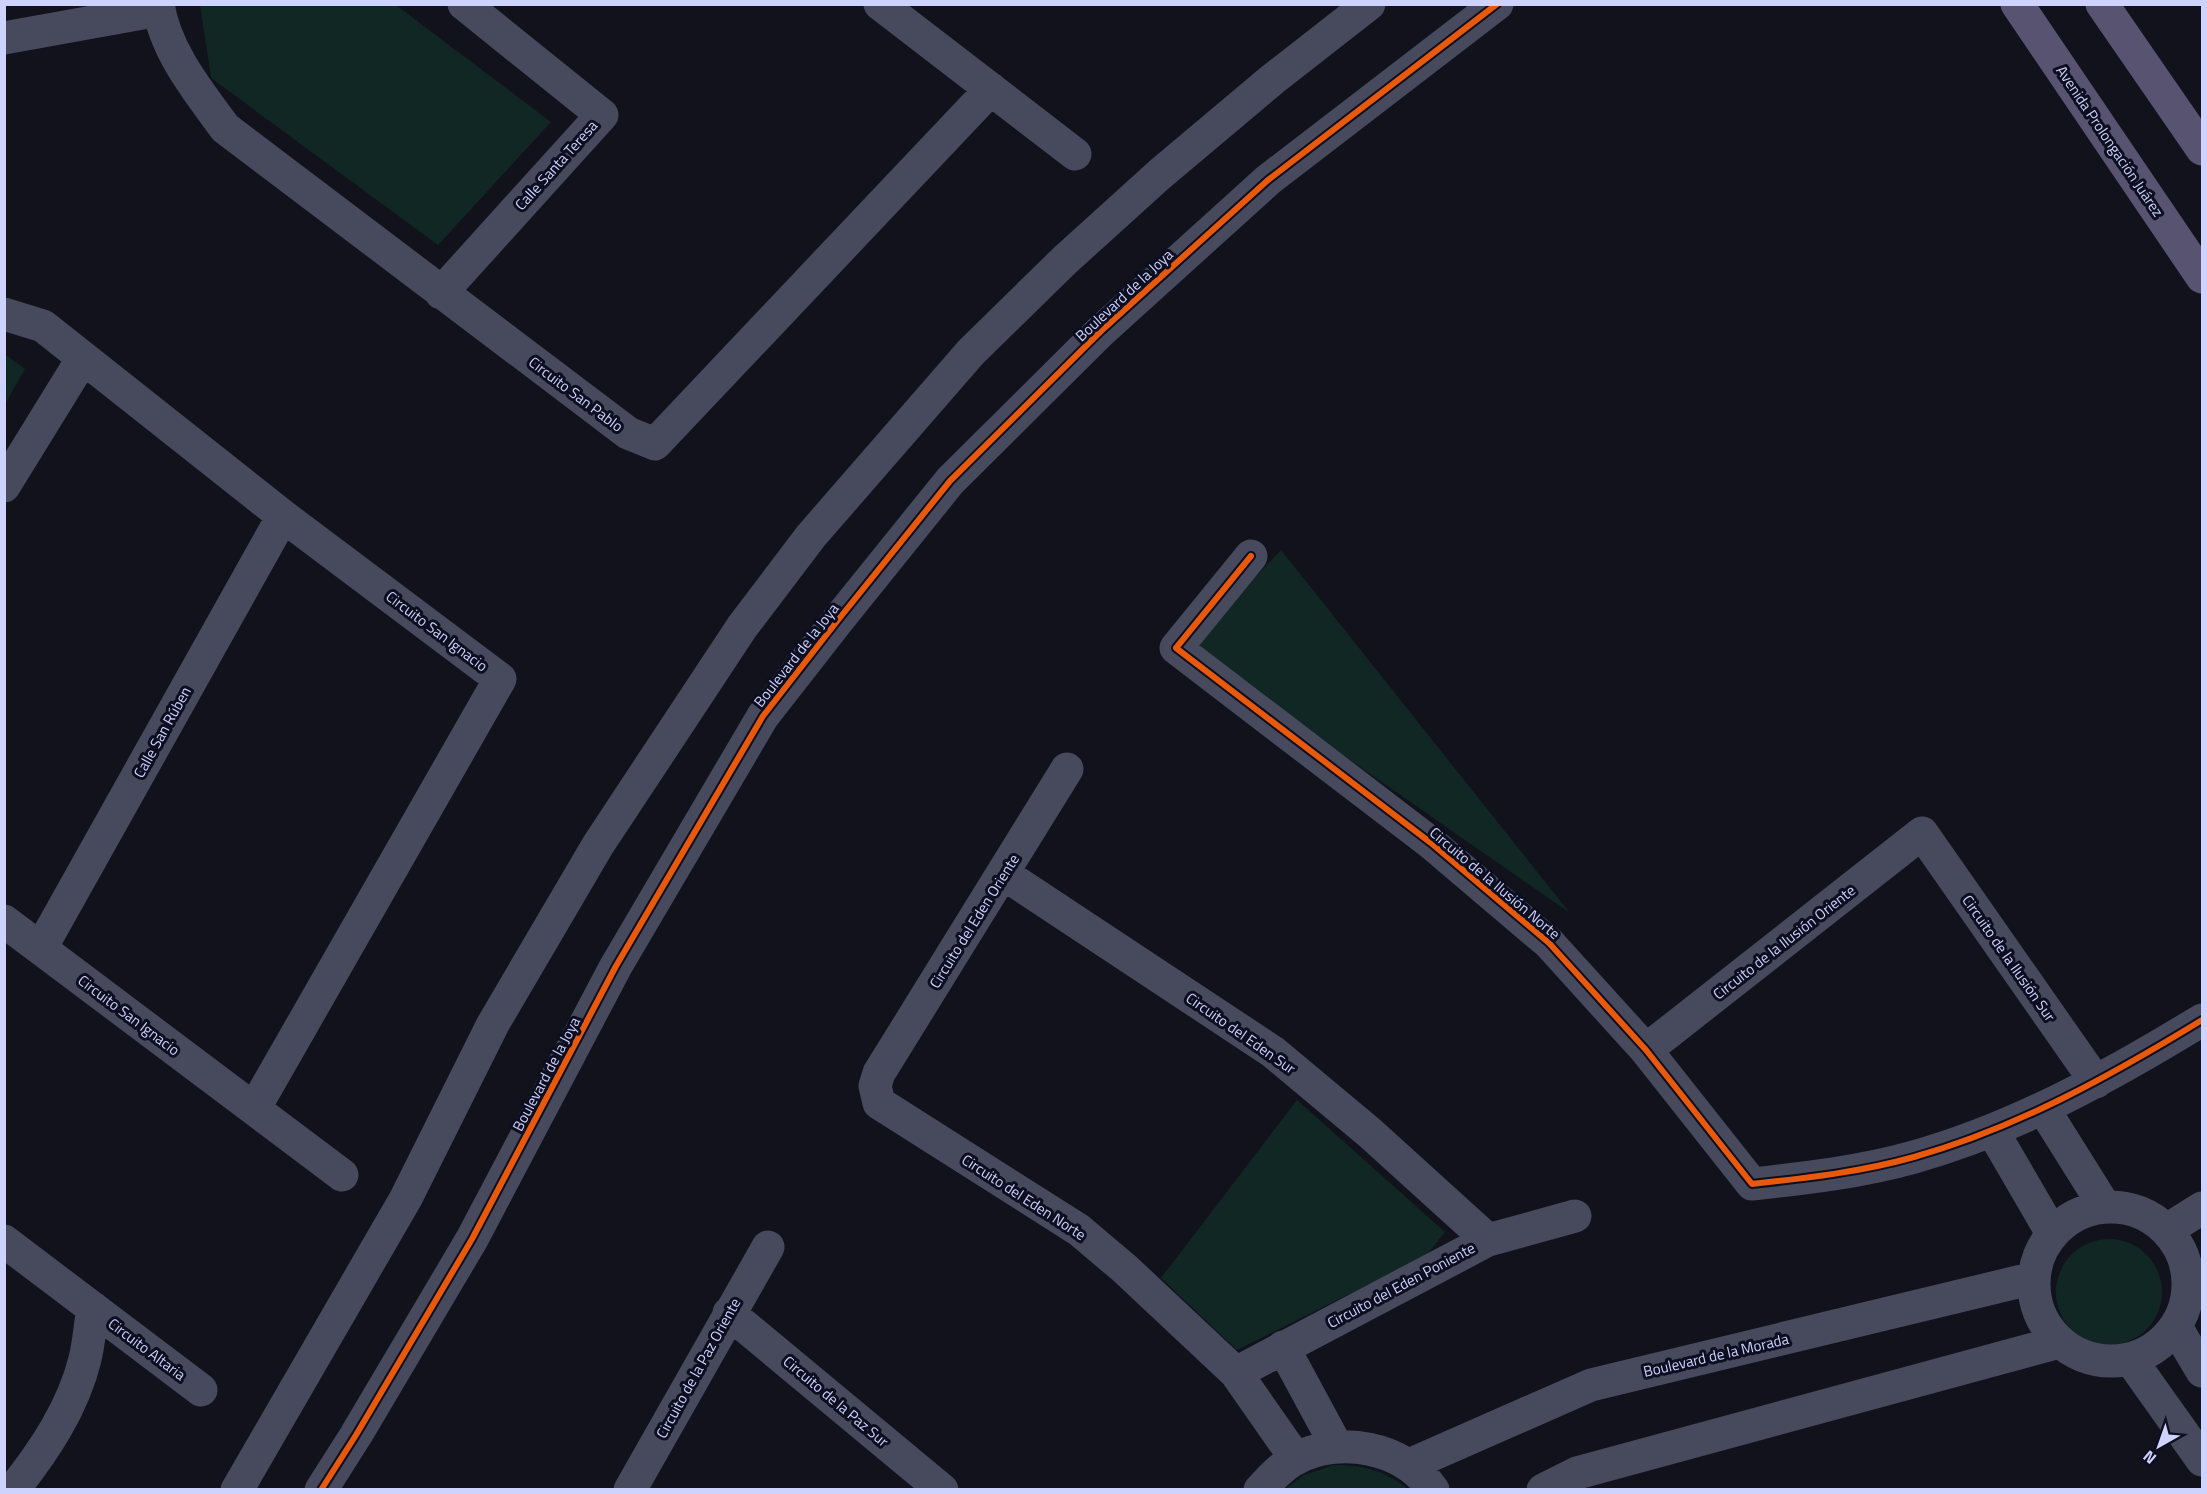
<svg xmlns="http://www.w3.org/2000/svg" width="2207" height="1494" viewBox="0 0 2207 1494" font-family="'Titillium Web',sans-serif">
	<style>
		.green { fill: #112723 }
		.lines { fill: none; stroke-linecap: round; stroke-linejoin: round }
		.minor { stroke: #474a5d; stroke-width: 33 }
		.primary { stroke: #585370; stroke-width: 33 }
		.cycleway-casing { stroke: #0d0e20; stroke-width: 10 }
		.cycleway { stroke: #e8590c; stroke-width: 6 }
		.labels { text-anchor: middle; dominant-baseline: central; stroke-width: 6; stroke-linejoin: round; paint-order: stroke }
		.street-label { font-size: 15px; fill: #ced3fe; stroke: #0d0e20 }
	</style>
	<rect width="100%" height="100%" fill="#11121c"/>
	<path class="green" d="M200,5H396L551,122L438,245L211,78Z
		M5,354L25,369L5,404Z
		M1281,550L1570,913L1189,648Z
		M1297,1100L1445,1232L1426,1256L1237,1350L1161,1278Z
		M2056 1292a53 53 0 1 1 106 0a53 53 0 1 1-106 0Z
		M1333,1465C1363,1465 1384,1470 1408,1489H1285L1304,1475Z"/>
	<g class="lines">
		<path class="minor" d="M158,4C165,51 198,91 225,128L628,433L655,444L991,89
			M880,4L1075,154
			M4,38L159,10
			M441,293L602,115L464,4
			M4,314L43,326L283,516L500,679L254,1109
			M4,486L83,358
			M1251,556L1176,648L1431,843L1549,943L1646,1050L1752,1184C1807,1178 1861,1172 1914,1157C2017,1128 2112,1075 2202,1020
			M1067,769L879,1073L875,1086L879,1103L1079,1230L1124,1268L1236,1373L1296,1459
			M1004,874L1273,1052L1370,1133L1488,1240
			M4,921L342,1175
			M41,948L283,516
			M1646,1050L1922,833L2096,1082
			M2043,1108L2105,1207
			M1992,1130L2052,1233
			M2034 1284a77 77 0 1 1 154 0a77 77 0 1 1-154 0Z
			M2167,1230L2202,1208
			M4,1241L201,1390
			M729,1313L942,1490
			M2176,1327L2202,1371
			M1283,1347L1337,1447
			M2131,1360L2202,1460
			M1236,1373L1488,1240L1575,1216
			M1409,1465L1591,1385L2034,1278
			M13,1490C44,1451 73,1408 85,1359C89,1343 90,1325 93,1308
			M237,1490L406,1198L493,1024L598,845L742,627L811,536L971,352L1065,260L1160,174L1273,79L1369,4
			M321,1490L356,1435L472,1239L616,966L763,716L838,620L950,481L1100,332L1268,180L1497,4
			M630,1490L768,1247
			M1260,1490C1271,1478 1281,1467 1295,1459C1340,1435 1404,1447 1433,1490
			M1543,1490L1577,1473L2059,1342"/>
		<path class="primary" d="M2017,4L2202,277
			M2102,4L2202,149"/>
		<g class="cycleway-casing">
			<path id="cycleway" d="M1251,556L1176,648L1431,843L1549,943L1646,1050L1752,1184C1807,1178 1861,1172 1914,1157C2017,1128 2112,1075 2202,1020
				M321,1490L356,1435L472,1239L616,966L763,716L838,620L950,481L1100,332L1268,180L1497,4"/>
		</g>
		<use href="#cycleway" class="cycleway"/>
	</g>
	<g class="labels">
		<g class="street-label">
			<text transform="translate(2110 141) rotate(56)">Avenida Prolongación Juárez</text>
			<text transform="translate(556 165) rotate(-48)">Calle Santa Teresa</text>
			<text transform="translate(1124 295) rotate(-43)">Boulevard de la Joya</text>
			<text transform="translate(576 394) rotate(37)">Circuito San Pablo</text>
			<text transform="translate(437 631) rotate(37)">Circuito San Ignacio</text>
			<text transform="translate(796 655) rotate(-52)">Boulevard de la Joya</text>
			<text transform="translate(162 732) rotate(-61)">Calle San Rúben</text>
			<text transform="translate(1495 883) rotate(40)">Circuito de la Ilusión Norte</text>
			<text transform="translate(974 921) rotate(-58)">Circuito del Eden Oriente</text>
			<text transform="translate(1784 942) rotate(-38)">Circuito de la Ilusión Oriente</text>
			<text transform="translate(2009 958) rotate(55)">Circuito de la Ilusión Sur</text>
			<text transform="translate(129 1015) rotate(37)">Circuito San Ignacio</text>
			<text transform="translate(1241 1033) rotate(35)">Circuito del Eden Sur</text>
			<text transform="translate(546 1074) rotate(-62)">Boulevard de la Joya</text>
			<text transform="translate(1024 1197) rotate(33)">Circuito del Eden Norte</text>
			<text transform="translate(1401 1285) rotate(-28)">Circuito del Eden Poniente</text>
			<text transform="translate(147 1349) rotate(37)">Circuito Altaria</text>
			<text transform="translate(1716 1355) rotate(-13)">Boulevard de la Morada</text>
			<text transform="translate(698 1368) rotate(-61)">Circuito de la Paz Oriente</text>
			<text transform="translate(836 1401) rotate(40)">Circuito de la Paz Sur</text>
		</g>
	</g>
	<rect width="2207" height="1494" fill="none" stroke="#ced3fe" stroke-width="12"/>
	<g transform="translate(2159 1446) rotate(220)" stroke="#0d0e20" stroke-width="4.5" paint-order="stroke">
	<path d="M0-4.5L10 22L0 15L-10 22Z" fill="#ced3fe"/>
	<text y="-9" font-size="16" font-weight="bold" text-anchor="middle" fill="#ced3fe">N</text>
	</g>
</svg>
